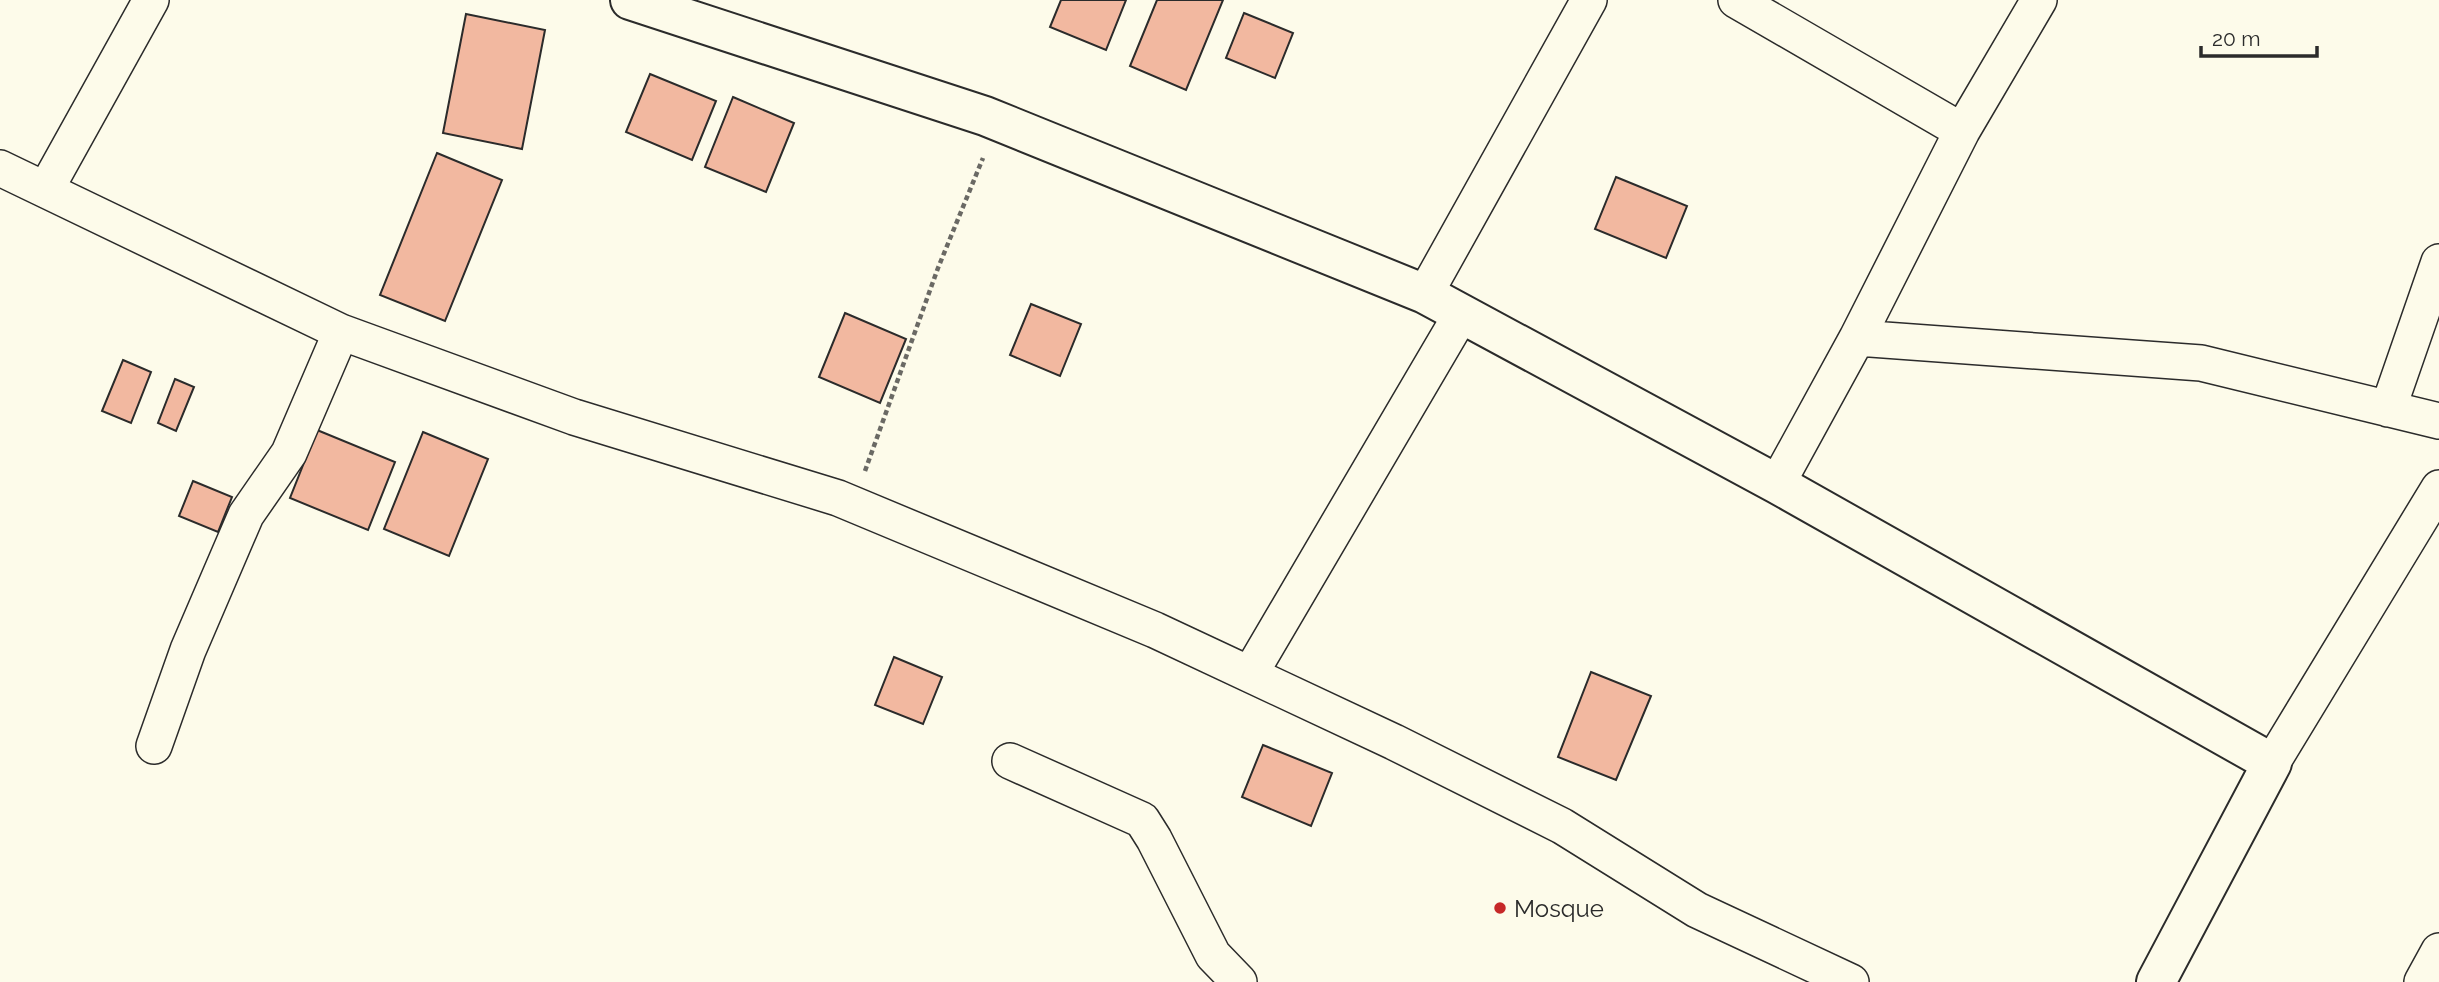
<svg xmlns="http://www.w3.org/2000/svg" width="2439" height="982" viewBox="0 0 2439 982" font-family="Raleway,sans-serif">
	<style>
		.building { fill: #f2b8a0; stroke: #2b2b2b; stroke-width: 2 }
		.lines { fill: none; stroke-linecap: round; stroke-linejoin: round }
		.minor-casing { stroke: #2b2b2b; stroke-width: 38 }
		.tertiary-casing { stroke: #2b2b2b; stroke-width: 42 }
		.path { stroke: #6a6964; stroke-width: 4.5; stroke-dasharray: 5 3.5; stroke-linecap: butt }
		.minor { stroke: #fdfbea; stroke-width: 35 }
		.tertiary { stroke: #fdfbea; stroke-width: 38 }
		.poi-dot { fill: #c62828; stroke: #fdfbea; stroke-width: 2.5 }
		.labels { text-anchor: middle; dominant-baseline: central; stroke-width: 5; stroke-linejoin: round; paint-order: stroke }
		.poi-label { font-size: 24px; fill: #2b2b2b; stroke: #fdfbea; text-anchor: start }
	</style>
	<rect width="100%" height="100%" fill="#fdfbea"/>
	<path class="building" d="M1061,0H1126L1106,50L1050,27Z
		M1157,0H1223L1186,90L1130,66Z
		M1244,13L1293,33L1275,78L1226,58Z
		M466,14L545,30L522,149L443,133Z
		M650,74L716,101L692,160L626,132Z
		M733,97L794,123L766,192L705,167Z
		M437,153L502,180L445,321L380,295Z
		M1616,177L1687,206L1666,258L1595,229Z
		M1031,304L1081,324L1060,376L1010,355Z
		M845,313L906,339L880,403L819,377Z
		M123,360L151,372L131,423L102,411Z
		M175,379L194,387L176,431L158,423Z
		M317,430L395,462L368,530L290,498Z
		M423,432L488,459L449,556L384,529Z
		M193,481L232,497L218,532L179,516Z
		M894,657L942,677L923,724L875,705Z
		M1591,672L1651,696L1616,780L1558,757Z
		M1263,745L1332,773L1311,826L1242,797Z"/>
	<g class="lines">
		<g class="minor-casing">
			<path id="minor" d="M1736,0L1962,131
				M0,168L341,332L574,417L838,498L1155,630L1394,742L1562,826L1697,910L1851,982
				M46,189L151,0
				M1425,294L1589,0
				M1857,338L2201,363L2439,421
				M2388,409L2439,262
				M1777,484L1857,338L1962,131L2039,0
				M1250,674L1462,313
				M154,746L188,650L246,515L289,453L341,332
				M1010,761L1142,820L1154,839L1213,955L1239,982
				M2272,763L2439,488
				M2422,982L2439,951"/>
		</g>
		<g class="tertiary-casing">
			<path id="tertiary" d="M630,0L985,116L1425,294L1777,484L2272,763L2156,982"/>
		</g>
		<path class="path" d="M865,471L938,268L983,158"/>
		<use href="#minor" class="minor"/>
		<use href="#tertiary" class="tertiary"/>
	</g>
	<circle class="poi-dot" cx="1500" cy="908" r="7"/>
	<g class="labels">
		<g class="poi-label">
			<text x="1514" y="908">Mosque</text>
		</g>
	</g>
	<path d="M2201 46v10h116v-10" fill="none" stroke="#2b2b2b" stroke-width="3.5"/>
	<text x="2212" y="46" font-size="21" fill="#2b2b2b" stroke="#fdfbea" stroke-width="5" paint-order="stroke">20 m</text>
</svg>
